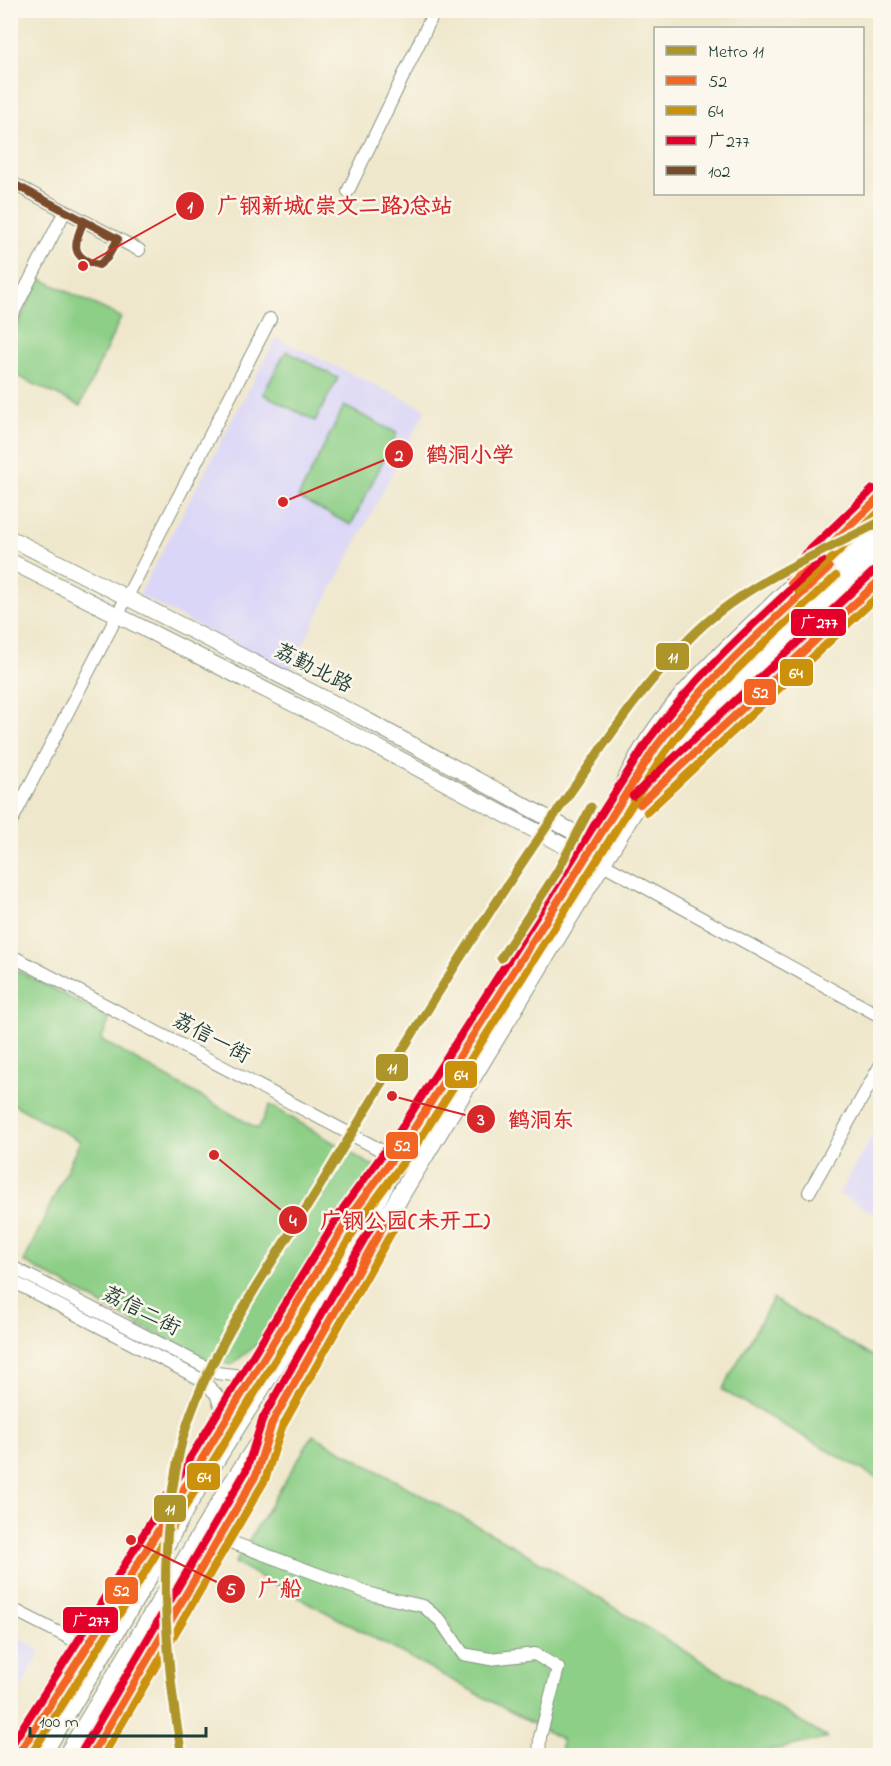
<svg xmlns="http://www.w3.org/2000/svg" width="891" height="1766" viewBox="0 0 891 1766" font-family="'Indie Flower','LXGW WenKai TC',sans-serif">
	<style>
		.built { fill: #dad6f7 }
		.green { fill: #8dcf87; stroke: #56865e; stroke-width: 1.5 }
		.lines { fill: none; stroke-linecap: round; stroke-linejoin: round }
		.minor-casing { stroke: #879280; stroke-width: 14 }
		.major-casing { stroke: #879280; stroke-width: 17 }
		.highway-casing { stroke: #879280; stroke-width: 20 }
		.minor { stroke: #fff; stroke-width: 12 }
		.major { stroke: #fff; stroke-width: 15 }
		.highway { stroke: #fff; stroke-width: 18 }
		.bus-1-casing { stroke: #fbf7ec; stroke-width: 12 }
		.bus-2-casing { stroke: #fbf7ec; stroke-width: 12 }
		.bus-3-casing { stroke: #fbf7ec; stroke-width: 12 }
		.bus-4-casing { stroke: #fbf7ec; stroke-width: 12 }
		.bus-1 { stroke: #f26522; stroke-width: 8 }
		.bus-2 { stroke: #cc910a; stroke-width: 8 }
		.bus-3 { stroke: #e4002b; stroke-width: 8 }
		.bus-4 { stroke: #7a4b2a; stroke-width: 8 }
		.metro-1-casing { stroke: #fbf7ec; stroke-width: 14 }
		.metro-1 { stroke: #ad952a; stroke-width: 9 }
		.labels { text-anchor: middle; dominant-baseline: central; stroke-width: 5; stroke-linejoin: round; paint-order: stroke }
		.street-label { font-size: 21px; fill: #1f3d34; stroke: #fbf7ec }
		.leader { fill: none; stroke: #d62828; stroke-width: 2 }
		.callout-dot { fill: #d62828; stroke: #fbf7ec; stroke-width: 2 }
		.mark-label { font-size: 18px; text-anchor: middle; font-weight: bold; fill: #fff }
		.callout-label { font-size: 22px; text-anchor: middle; font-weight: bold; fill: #d62828; stroke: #fbf7ec; stroke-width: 5; stroke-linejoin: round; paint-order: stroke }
		.line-badge { stroke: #fbf7ec; stroke-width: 2 }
		.badge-label { font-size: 16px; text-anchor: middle; font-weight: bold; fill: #fff }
	</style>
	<rect width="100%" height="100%" fill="#fbf7ec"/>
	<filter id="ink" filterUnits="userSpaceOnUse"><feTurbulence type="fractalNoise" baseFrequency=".0167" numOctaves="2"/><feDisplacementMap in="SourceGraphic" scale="12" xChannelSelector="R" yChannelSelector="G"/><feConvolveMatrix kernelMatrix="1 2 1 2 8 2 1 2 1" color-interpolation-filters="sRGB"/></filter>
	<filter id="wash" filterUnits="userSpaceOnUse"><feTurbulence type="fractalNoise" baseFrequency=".008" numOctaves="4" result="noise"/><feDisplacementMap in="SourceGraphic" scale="24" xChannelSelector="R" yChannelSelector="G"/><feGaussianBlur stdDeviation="1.35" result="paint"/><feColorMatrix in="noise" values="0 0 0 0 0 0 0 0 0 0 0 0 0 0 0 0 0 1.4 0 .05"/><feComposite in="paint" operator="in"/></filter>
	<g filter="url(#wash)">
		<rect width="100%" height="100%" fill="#efe7cb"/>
		<path class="built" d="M276,338L426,409L288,673L139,595Z
			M880,1121V1217L839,1194Z
			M11,1633L41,1651L11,1708Z"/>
		<path class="green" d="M39,278L121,317L80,406L11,373V340Z
			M286,351L338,378L315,421L263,394Z
			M344,406L397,433L351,525L298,498Z
			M10,967L110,1018L101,1040L258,1129L270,1105L378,1169L269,1335L231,1365L200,1358L24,1262L80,1141L11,1103Z
			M773,1299L880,1361V1480L722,1390Z
			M313,1435L517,1548L827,1738L751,1755H561V1739L235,1563Z"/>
	</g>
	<g filter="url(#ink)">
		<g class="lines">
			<g class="minor-casing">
				<path id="minor" d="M10,182L139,250
					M348,191L435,10
					M10,319L65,211
					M647,798L880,580
					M612,809C638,727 705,666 766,608C804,571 842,534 880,497
					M10,824L270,319
					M601,863L880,1016
					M10,955L394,1157
					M809,1192L880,1066
					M10,1266L217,1373L242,1376L258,1370
					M10,1280L202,1380L216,1394L226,1421
					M220,1538L374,1595L423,1606L441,1621L463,1654L490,1659L535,1654L558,1668L540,1737L539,1756
					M10,1608L87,1647"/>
			</g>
			<g class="major-casing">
				<path id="major" d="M10,538L361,717L594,843
					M10,561L351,733L585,857
					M17,1756L87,1647L353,1212L389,1164
					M91,1756L256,1475L269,1433"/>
			</g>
			<g class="highway-casing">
				<path id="highway" d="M675,762L722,712L880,559
					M41,1756L148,1577L187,1505L366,1221L410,1135L637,778L653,748L687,707L880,519
					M67,1756L225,1495L272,1423L401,1194L669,752L719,695L880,539"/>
			</g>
			<use href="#minor" class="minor"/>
			<use href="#major" class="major"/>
			<use href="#highway" class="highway"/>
			<g class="bus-1-casing">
				<path id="bus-1" d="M791,583L880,497
					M640,804L880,580
					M17,1756L87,1647L353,1212L410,1135L655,748C705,680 768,626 829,568
					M91,1756L256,1475L272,1423L385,1223"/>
			</g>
			<g class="bus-2-casing">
				<path id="bus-2" d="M798,591L880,511
					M647,812L880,594
					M30,1756L96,1652L362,1218L419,1141L664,754C713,686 776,633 836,576
					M103,1756L265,1480L282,1427L394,1228"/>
			</g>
			<g class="bus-3-casing">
				<path id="bus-3" d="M784,575L873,489
					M633,796L873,572
					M10,1747L78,1641L344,1207L401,1129L647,742C697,673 760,618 822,560
					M82,1751L246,1471L263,1418L376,1218"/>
			</g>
			<g class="bus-4-casing">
				<path id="bus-4" d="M10,182L84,221
					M84,221L118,239L107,258L99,265C70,258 73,244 84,221Z"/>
			</g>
			<use href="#bus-1" class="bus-1"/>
			<use href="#bus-2" class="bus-2"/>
			<use href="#bus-3" class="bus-3"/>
			<use href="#bus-4" class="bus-4"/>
			<g class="metro-1-casing">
				<path id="metro-1" d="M501,958L557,872L591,807
					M182,1756C164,1654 157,1551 180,1450C200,1362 272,1264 320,1186C400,1053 481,920 570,793C607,740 643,685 689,639C741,585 815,556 880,522"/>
			</g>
			<use href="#metro-1" class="metro-1"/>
		</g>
	</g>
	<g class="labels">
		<g class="street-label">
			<text transform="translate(313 669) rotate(27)">荔勤北路</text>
			<text transform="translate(211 1039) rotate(28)">荔信一街</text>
			<text transform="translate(141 1312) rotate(27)">荔信二街</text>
		</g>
	</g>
	<path class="leader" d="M83 266L190 206M283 502L399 454M392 1096L481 1119M214 1155L293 1220M131 1540L231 1589"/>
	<g class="callout-dot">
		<circle cx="83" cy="266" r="6"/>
		<circle cx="283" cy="502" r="6"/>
		<circle cx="392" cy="1096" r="6"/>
		<circle cx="214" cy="1155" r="6"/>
		<circle cx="131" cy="1540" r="6"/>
		<circle cx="190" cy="206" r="15"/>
		<circle cx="399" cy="454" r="15"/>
		<circle cx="481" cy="1119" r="15"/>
		<circle cx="293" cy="1220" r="15"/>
		<circle cx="231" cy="1589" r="15"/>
	</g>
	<g class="mark-label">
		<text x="190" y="212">1</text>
		<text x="399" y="461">2</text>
		<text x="481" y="1125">3</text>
		<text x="293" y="1226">4</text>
		<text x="231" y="1595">5</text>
	</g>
	<g class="callout-label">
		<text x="335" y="213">广钢新城(崇文二路)总站</text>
		<text x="470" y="462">鹤洞小学</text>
		<text x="541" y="1127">鹤洞东</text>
		<text x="405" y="1228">广钢公园(未开工)</text>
		<text x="280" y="1596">广船</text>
	</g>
	<g class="line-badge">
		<rect x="790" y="608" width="57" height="29" rx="6" fill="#e4002b"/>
		<rect x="655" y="642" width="35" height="29" rx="6" fill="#ad952a"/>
		<rect x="779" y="658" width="35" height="29" rx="6" fill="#cc910a"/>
		<rect x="743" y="678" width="34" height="28" rx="6" fill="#f26522"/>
		<rect x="375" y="1053" width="34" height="29" rx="6" fill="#ad952a"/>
		<rect x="444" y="1060" width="34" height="29" rx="6" fill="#cc910a"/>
		<rect x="385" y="1131" width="34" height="29" rx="6" fill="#f26522"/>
		<rect x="186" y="1462" width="35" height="29" rx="6" fill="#cc910a"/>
		<rect x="153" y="1494" width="34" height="29" rx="6" fill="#ad952a"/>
		<rect x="104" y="1576" width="35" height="29" rx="6" fill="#f26522"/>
		<rect x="62" y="1606" width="57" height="28" rx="6" fill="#e4002b"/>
	</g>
	<g class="badge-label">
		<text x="819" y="628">广277</text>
		<text x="673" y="662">11</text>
		<text x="796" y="678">64</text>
		<text x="760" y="698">52</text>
		<text x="392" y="1073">11</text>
		<text x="461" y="1080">64</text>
		<text x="402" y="1151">52</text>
		<text x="204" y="1482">64</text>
		<text x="170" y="1514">11</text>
		<text x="121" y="1596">52</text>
		<text x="91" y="1626">广277</text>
	</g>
	<rect width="891" height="1766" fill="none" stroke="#fbf7ec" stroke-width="36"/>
	<rect x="654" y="27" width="210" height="168" fill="#fbf7ec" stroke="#a3ada2" stroke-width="1.5"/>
	<rect x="666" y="46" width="30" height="9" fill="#ad952a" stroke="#a3ada2" stroke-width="1.5"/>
	<text x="708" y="57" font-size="18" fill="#1f3d34">Metro 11</text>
	<rect x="666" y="76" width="30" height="9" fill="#f26522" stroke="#a3ada2" stroke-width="1.5"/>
	<text x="708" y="87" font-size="18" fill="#1f3d34">52</text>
	<rect x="666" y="106" width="30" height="9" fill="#cc910a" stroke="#a3ada2" stroke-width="1.5"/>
	<text x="708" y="117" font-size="18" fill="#1f3d34">64</text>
	<rect x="666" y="136" width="30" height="9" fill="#e4002b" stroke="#a3ada2" stroke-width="1.5"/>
	<text x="708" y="147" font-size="18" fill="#1f3d34">广277</text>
	<rect x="666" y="166" width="30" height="9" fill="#7a4b2a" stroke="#a3ada2" stroke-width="1.5"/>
	<text x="708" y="177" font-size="18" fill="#1f3d34">102</text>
	<path d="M30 1727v9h176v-9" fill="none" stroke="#1f3d34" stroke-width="3"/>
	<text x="39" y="1727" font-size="18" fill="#1f3d34" stroke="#fbf7ec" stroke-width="4.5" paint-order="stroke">100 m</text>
</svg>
